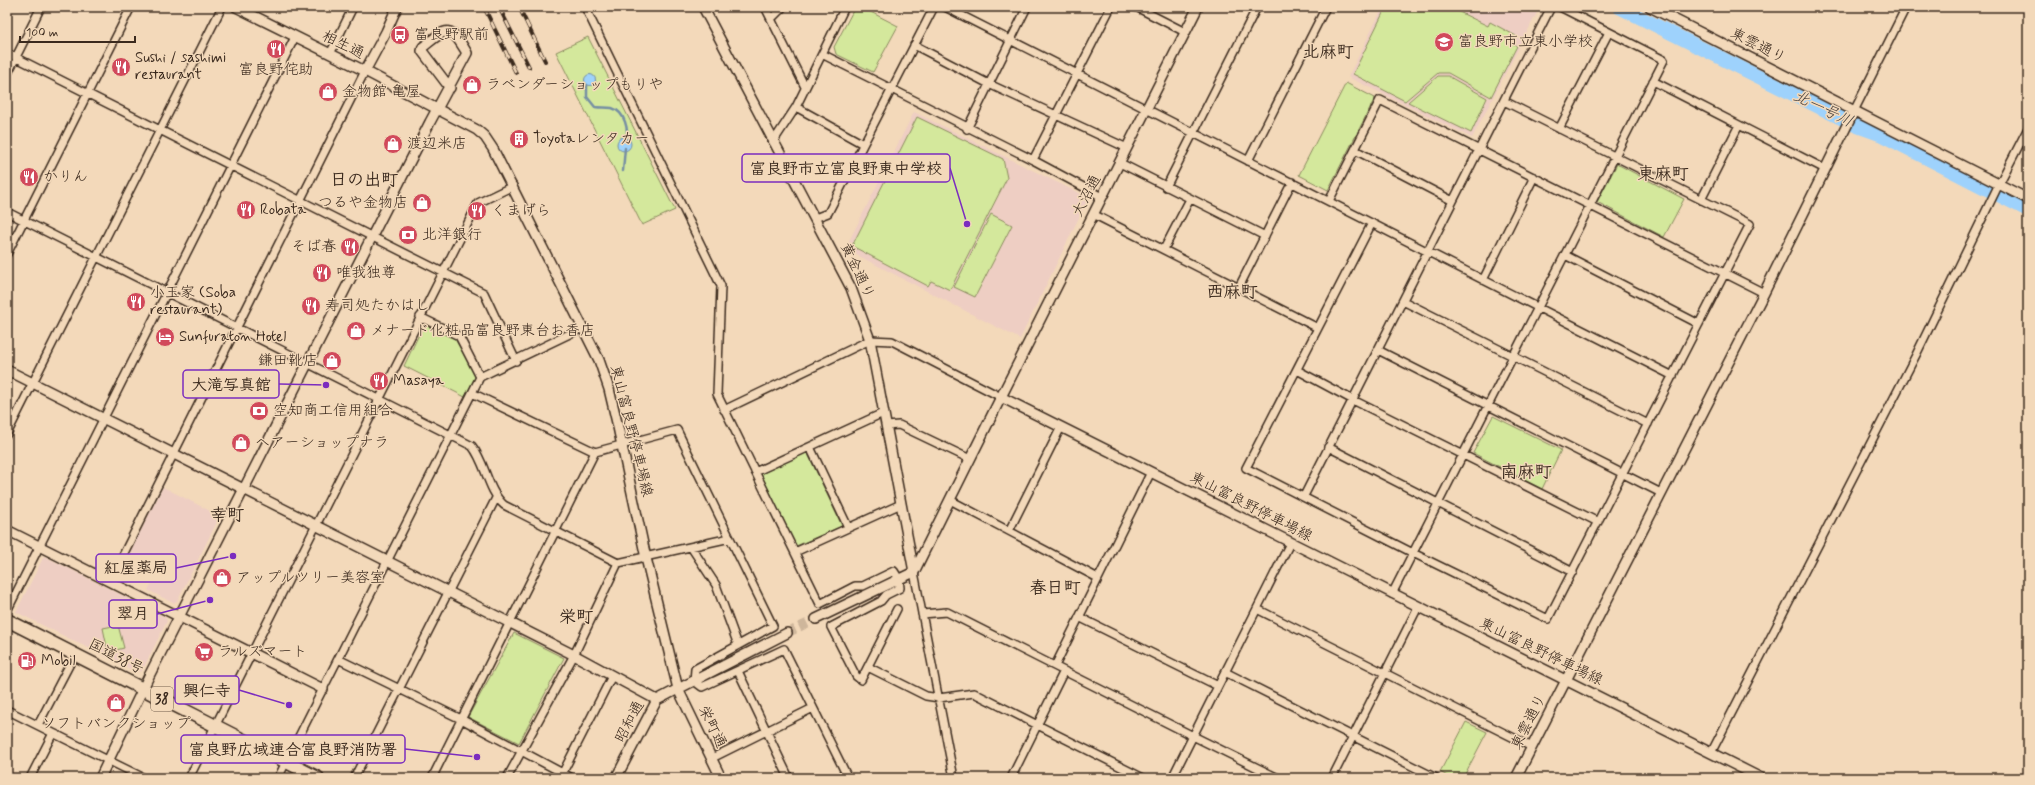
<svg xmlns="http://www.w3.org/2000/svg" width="2035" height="785" viewBox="0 0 2035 785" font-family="Mynerve,'Klee One',sans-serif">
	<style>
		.built { fill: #eecec3 }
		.green { fill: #d4e89c; stroke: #88895d }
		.water { fill: #9ed2fc; stroke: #768fa3 }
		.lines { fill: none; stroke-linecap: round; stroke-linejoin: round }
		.stream { stroke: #768fa3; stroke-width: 2.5 }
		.river { stroke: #9ed2fc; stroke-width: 14 }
		.secondary-tunnel { stroke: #ceb69b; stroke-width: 9; stroke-dasharray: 9 4.5; stroke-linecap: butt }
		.street-casing { stroke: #3b2a1e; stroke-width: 10 }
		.secondary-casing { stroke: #3b2a1e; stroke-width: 12 }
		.highway-casing { stroke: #3b2a1e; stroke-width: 15 }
		.street { stroke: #f3d9ba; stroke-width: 7 }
		.secondary { stroke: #f3d9ba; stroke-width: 9 }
		.highway { stroke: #f3d9ba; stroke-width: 12 }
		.rail-casing { stroke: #3b2a1e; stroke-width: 4 }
		.rail { stroke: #f3d9ba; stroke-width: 2.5; stroke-dasharray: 8; stroke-linecap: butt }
		.labels { text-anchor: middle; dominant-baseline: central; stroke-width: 3; stroke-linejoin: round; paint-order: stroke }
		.shield { fill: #f3d9ba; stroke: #725e4d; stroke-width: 1 }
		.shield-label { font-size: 14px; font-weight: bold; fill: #3b2a1e }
		.poi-label { font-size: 15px; fill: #3b2a1e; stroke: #f3d9ba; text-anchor: start }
		.street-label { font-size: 15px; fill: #3b2a1e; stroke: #f3d9ba }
		.water-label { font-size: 16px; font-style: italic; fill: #4a433f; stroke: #f3d9ba }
		.quarter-label { font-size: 17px; font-weight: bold; fill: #3b2a1e; stroke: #f3d9ba }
		.leader { fill: none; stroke: #7b2cbf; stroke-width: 1.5 }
		.callout-dot { fill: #7b2cbf; stroke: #f3d9ba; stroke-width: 1.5 }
		.callout { fill: #f3d9ba; stroke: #7b2cbf; stroke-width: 1.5 }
		.callout-label { font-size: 16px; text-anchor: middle; font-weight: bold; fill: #3b2a1e }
	</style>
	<rect width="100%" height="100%" fill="#f3d9ba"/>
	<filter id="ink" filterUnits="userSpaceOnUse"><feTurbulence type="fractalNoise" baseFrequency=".025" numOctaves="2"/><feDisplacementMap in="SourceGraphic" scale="8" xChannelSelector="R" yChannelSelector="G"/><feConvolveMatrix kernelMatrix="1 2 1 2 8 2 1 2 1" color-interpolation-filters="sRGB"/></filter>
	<g filter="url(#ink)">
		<path class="built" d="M1383,7H1540L1472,138L1348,77Z
			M914,112L1087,197V201L1020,339L853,253L846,247Z
			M163,487L220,516L177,601L173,603L148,590L154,579L124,564Z
			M44,556L165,617L167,621L142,671L136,672L16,612Z"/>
		<path class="green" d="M855,7H861L898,26L873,72L836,54L834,47Z
			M1386,7H1449L1488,26L1490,22L1516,36L1512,43L1517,46L1491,97L1448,73H1438L1405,101L1353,74Z
			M588,37L675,210L642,225L556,52Z
			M1438,76H1448L1487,98L1471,133L1408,102Z
			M1346,83L1375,98L1328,190L1299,175Z
			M917,117L1003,159L1007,178L950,290L931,281L928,286L852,246Z
			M1617,164L1684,199L1664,237L1597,202Z
			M991,214L1012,225L975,297L954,287Z
			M426,325L455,339L476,376L465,397L404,366L423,326Z
			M1493,416L1561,450L1542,489L1473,453Z
			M807,452L842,526L796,546L761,474Z
			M118,625L124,648L108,652L103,628Z
			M514,633L564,658L519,743L468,717Z
			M1466,722L1487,732L1463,778H1451L1440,772Z"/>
		<path class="water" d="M584.5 80a5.5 5.5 0 1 1 11 0a5.5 5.5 0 1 1-11 0Z
			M617 144a7 7 0 1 1 14 0a7 7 0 1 1-14 0Z"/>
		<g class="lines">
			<path class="stream" d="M587,85V97L595,107C601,108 607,107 612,108C625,112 629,130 626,141
				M623,171L625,148"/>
			<path class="river" d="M1619,7L1857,126L1882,135L2028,210"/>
			<path class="secondary-tunnel" d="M787,633L816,619"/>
			<g class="street-casing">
				<path id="street" d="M585,7L721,286L717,394L820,604L855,586H863L894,571L899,579L900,588L886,595L881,601L831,627L856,676L861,680L897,609
					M765,7L805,87
					M945,7L1673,376
					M1136,7L1185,32
					M771,19L783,7
					M914,45L989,84L1127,148
					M7,53L484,293L516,361
					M330,54L353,7
					M822,54L1033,160L1102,197
					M7,75L41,7
					M1653,81L1825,169
					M796,107L863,144
					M1854,111L1906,7
					M967,129L1027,7
					M1559,129L1609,32
					M773,142L796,107L845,7
					M1355,150L1453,201
					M1033,160L1111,7
					M1248,161L1326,7
					M1120,163L1265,236
					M1166,187L1257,7
					M1701,200L1739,125
					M1329,201L1380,100L1764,293
					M7,212L472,446C486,463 487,490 504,505L618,563
					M1093,214L1318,328
					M815,218L828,213L934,7
					M1372,223L1246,468L1413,553L1548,619L1750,224L1504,101
					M1164,249L1190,199
					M7,254L131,7
					M1565,255L1699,324
					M1483,280L1534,177
					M1238,289L1292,182
					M1403,301L1648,424
					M420,317L459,336L480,377
					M1378,350L1661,493
					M1297,370L1353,400L1598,522
					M472,393L595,452
					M724,410L870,340L892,341L1001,397
					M886,426L899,425L970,459
					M7,434L222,7
					M810,447L848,527
					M1328,447L1573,572
					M755,472L883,413
					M1304,496L1551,7
					M950,500L1098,578
					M1009,531L1061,427
					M691,547L716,585L738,645
					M795,552L901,504
					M914,572L954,778
					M110,581L365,71
					M1392,594L1664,60L1560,7
					M1257,609L1532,747
					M7,611L295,37
					M922,614L947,612L1193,736L1172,778
					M1079,617L1218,686
					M338,659L463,720L572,778
					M1055,666L1151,472
					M868,667L926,696L939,698L974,693L1143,778
					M738,671L789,778
					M1225,672L1436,778
					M7,710L53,733
					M38,725L75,654
					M1711,753L1916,355L1999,184L2028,128
					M712,758L813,708
					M30,778L53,733L144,778
					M189,778L478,203L513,186
					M278,778L480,377L582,328
					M354,778L496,498
					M432,778L595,452L677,430L773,626L695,669L694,681L702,687L784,649L848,778
					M507,778L574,655L618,563L730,538
					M560,778L612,676
					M1011,778L1064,671
					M1278,778L1193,736L1290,543
					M1332,778L1418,607"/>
			</g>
			<g class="secondary-casing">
				<path id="secondary" d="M236,7L365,71L477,130L485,137L493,149L599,360L609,389L618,427L646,558L678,689L787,633
					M703,7L851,288L870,340L914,572
					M1650,7L2028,199
					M365,71L386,32L397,7
					M7,370L574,655L657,700
					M1001,397L1198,7
					M7,530L323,689
					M816,619L914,572L1001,397L1761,778
					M100,778L149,676L430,122L467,53C450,24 448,27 423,47L422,51L450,88
					M616,778L657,700L678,689L721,778
					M1516,778L1764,293L1854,111"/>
			</g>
			<g class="highway-casing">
				<path id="highway" d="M7,620L318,778"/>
			</g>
			<use href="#street" class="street"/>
			<use href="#secondary" class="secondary"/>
			<use href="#highway" class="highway"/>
			<g class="rail-casing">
				<path id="rail" d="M484,7L516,73
					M499,7L529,67
					M519,7L545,61"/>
			</g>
			<use href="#rail" class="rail"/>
		</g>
	</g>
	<defs>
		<g id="bus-disc" transform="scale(1)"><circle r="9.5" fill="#d1495b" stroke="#f3d9ba"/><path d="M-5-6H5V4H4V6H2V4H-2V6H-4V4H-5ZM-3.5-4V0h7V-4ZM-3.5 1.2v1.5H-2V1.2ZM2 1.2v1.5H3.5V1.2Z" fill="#fff"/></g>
		<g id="school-disc" transform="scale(1)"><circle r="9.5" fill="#d1495b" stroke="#f3d9ba"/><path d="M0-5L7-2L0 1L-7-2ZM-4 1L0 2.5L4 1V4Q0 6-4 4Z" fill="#fff"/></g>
		<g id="restaurant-disc" transform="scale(1)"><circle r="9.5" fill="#d1495b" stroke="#f3d9ba"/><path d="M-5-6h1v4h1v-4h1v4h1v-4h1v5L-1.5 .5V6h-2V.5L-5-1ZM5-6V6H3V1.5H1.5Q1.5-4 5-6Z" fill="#fff"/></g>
		<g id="shop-disc" transform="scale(1)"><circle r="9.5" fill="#d1495b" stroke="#f3d9ba"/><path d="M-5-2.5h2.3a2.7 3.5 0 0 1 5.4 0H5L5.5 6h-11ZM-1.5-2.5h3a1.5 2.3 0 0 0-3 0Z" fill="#fff"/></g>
		<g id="building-disc" transform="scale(1)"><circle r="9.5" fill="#d1495b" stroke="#f3d9ba"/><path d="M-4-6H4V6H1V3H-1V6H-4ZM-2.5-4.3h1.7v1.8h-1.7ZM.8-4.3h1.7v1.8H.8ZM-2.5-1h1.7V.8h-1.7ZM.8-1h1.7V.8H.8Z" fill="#fff"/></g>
		<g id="bank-disc" transform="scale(1)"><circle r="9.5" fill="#d1495b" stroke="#f3d9ba"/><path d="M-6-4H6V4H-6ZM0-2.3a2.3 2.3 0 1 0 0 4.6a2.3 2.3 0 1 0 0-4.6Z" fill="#fff"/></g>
		<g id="hotel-disc" transform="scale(1)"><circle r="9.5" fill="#d1495b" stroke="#f3d9ba"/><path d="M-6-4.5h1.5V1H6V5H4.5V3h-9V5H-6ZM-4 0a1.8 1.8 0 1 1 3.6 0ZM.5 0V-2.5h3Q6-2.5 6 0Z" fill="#fff"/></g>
		<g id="supermarket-disc" transform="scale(1)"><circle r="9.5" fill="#d1495b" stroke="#f3d9ba"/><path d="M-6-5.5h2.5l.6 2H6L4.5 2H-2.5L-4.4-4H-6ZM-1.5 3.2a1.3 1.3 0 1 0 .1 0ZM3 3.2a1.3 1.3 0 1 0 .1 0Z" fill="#fff"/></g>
		<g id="fuel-disc" transform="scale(1)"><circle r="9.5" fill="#d1495b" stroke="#f3d9ba"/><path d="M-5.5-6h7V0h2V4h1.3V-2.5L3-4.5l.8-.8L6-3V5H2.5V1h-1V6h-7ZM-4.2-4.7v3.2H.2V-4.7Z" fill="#fff"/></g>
	</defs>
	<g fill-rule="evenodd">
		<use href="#bus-disc" x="400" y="35"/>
		<use href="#school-disc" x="1444" y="42"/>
		<use href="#restaurant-disc" x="276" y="49"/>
		<use href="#restaurant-disc" x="121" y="67"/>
		<use href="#shop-disc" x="472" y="85"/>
		<use href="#shop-disc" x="328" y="92"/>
		<use href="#building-disc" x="519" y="139"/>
		<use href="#shop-disc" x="393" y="144"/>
		<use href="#restaurant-disc" x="29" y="177"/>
		<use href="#shop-disc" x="422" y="203"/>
		<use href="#restaurant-disc" x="246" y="210"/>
		<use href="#restaurant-disc" x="477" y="211"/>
		<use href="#bank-disc" x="408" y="235"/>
		<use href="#restaurant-disc" x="350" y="247"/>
		<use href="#restaurant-disc" x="322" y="273"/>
		<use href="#restaurant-disc" x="136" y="302"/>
		<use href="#restaurant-disc" x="311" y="306"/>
		<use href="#shop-disc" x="356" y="331"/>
		<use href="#hotel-disc" x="165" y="337"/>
		<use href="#shop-disc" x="332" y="361"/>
		<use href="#restaurant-disc" x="379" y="381"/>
		<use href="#bank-disc" x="259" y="411"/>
		<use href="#shop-disc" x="241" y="443"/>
		<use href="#shop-disc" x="222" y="578"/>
		<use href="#supermarket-disc" x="204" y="652"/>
		<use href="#fuel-disc" x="27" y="661"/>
		<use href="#shop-disc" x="116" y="703"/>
	</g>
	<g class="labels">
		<rect class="shield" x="151" y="687" width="22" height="24" rx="3"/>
		<g class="shield-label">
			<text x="162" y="699">38</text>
		</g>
		<g class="poi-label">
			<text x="414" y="35">富良野駅前</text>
			<text x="1458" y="42">富良野市立東小学校</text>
			<text x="135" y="58">Sushi / sashimi<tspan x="135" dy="17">restaurant</tspan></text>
			<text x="276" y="70" text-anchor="middle">富良野侘助</text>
			<text x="486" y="85">ラベンダーショップもりや</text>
			<text x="342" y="92">金物館 亀屋</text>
			<text x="533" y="139">Toyotaレンタカー</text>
			<text x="407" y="144">渡辺米店</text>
			<text x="43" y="177">かりん</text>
			<text x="408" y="203" text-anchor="end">つるや金物店</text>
			<text x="260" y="210">Robata</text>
			<text x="491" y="211">くまげら</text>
			<text x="422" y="235">北洋銀行</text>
			<text x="336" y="247" text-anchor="end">そば春</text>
			<text x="336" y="273">唯我独尊</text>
			<text x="150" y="293">小玉家 (Soba<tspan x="150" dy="17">restaurant)</tspan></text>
			<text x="325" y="306">寿司処たかはし</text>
			<text x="370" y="331">メナード化粧品富良野東台お香店</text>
			<text x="179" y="337">Sunfuraton Hotel</text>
			<text x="318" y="361" text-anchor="end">鎌田靴店</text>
			<text x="393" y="381">Masaya</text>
			<text x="273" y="411">空知商工信用組合</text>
			<text x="255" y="443">ヘアーショップナラ</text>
			<text x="236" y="578">アップルツリー美容室</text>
			<text x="218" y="652">ラルズマート</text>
			<text x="41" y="661">Mobil</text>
			<text x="116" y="724" text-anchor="middle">ソフトバンクショップ</text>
		</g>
		<g class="street-label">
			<text transform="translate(343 45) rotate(26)">相生通</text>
			<text transform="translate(1758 46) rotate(27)">東雲通り</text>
			<text transform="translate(1087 196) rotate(-63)">大沼通</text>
			<text transform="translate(857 271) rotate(65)">黄金通り</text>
			<text transform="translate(631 431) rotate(76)">東山富良野停車場線</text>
			<text transform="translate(1251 507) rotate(27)">東山富良野停車場線</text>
			<text transform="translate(1541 652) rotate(26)">東山富良野停車場線</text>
			<text transform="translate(116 657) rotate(27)">国道38号</text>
			<text transform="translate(630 722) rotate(-62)">昭和通</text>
			<text transform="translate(1529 722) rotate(-63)">東雲通り</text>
			<text transform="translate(712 727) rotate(64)">栄町通</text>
		</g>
		<g class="water-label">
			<text transform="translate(1823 109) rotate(26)">北一号川</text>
		</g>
		<g class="quarter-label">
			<text x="1328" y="52">北麻町</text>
			<text x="1663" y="174">東麻町</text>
			<text x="364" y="180">日の出町</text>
			<text x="1232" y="292">西麻町</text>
			<text x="1526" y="472">南麻町</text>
			<text x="227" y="515">幸町</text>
			<text x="1055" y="588">春日町</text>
			<text x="576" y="617">栄町</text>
		</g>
	</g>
	<path class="leader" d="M967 224L950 168M326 385L279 384M233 556L176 568M210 600L157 614M289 705L239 690M477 757L405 749"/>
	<g class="callout-dot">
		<circle cx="967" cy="224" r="4"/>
		<circle cx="326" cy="385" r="4"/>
		<circle cx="233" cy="556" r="4"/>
		<circle cx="210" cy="600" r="4"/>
		<circle cx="289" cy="705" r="4"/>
		<circle cx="477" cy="757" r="4"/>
	</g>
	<g class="callout">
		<rect x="742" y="154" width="208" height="28" rx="4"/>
		<rect x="183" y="370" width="96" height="28" rx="4"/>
		<rect x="96" y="554" width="80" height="28" rx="4"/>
		<rect x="109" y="600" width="48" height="28" rx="4"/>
		<rect x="175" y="676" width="64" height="28" rx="4"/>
		<rect x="181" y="735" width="224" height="28" rx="4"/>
	</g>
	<g class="callout-label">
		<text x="846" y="174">富良野市立富良野東中学校</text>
		<text x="231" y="390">大滝写真館</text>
		<text x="136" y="573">紅屋薬局</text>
		<text x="133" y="619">翠月</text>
		<text x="207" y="696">興仁寺</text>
		<text x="293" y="755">富良野広域連合富良野消防署</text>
	</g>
	<rect width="2035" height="785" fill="none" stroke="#f3d9ba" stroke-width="24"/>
	<rect x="12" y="12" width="2011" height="761" fill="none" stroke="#3b2a1e" stroke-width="1.5" filter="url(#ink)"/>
	<path d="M20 36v6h115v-6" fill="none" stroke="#3b2a1e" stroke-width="2"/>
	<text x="26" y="36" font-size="12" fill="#3b2a1e" stroke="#f3d9ba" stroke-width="3" paint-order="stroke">100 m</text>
</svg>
